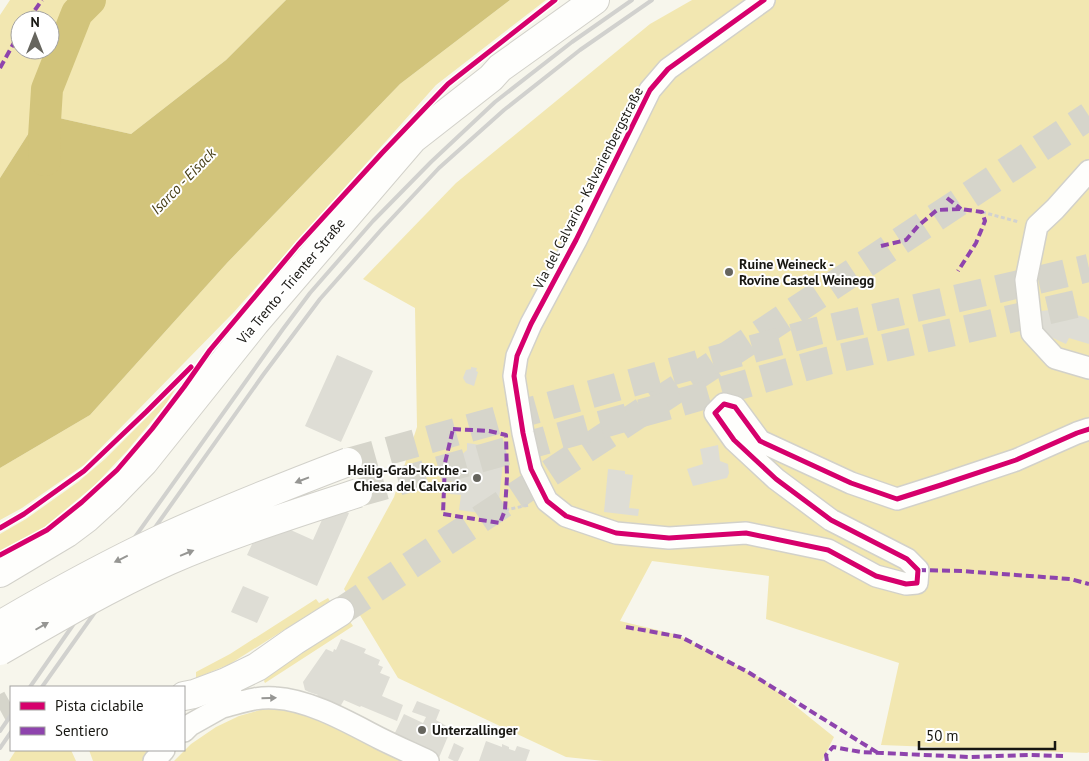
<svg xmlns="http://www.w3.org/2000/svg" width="1089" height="761" viewBox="0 0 1089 761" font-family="'PT Sans',sans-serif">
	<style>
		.green { fill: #f2e7b1; fill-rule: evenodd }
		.water { fill: #d2c47b }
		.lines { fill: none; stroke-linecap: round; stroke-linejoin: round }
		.river { stroke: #d2c47b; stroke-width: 32 }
		.building { fill: #deddd5 }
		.primary-tunnel { stroke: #d6d5cb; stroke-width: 28; stroke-dasharray: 28 14; stroke-linecap: butt }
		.highway-tunnel { stroke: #d6d5cb; stroke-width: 28; stroke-dasharray: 28 14; stroke-linecap: butt }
		.street-casing { stroke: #d2d1ca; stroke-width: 24 }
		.secondary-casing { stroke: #d2d1ca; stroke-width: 30 }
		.primary-casing { stroke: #d2d1ca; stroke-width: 30 }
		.path { stroke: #d2d2d0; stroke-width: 3; stroke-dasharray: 4 2.5; stroke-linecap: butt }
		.street { stroke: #fefefc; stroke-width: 21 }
		.secondary { stroke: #fefefc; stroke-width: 28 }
		.primary { stroke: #fefefc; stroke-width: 28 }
		.rail { stroke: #d1d1ce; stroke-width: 4 }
		.highway-bridge-casing { stroke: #d2d1ca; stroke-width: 30; stroke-linecap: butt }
		.highway-bridge { stroke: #fefefc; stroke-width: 28 }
		.quiet { stroke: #8e44ad; stroke-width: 4; stroke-dasharray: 8 4; stroke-linecap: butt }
		.cycleway-casing { stroke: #fff; stroke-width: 8 }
		.cycleway { stroke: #d6006c; stroke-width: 5 }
		.oneway { fill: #969693 }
		.poi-dot { fill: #66655e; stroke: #fff; stroke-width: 2 }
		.labels { text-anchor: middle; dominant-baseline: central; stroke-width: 4; stroke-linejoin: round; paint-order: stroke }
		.street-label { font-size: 14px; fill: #181712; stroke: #fff }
		.poi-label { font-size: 14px; font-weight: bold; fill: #181712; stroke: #fff; text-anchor: start }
		.water-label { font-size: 15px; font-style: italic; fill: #473e15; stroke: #fff }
	</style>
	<rect width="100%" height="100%" fill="#f7f6ec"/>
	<path class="green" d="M10,0H286L226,60L131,134L41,114L0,178V15ZM20,20H50V50H20Z
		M510,0H546L436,85L234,312L84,465L22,508L0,520V468L90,415L227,263L400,84Z
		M692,0H1089V752L1087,753L881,745L899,663L766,619L769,576L652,561L620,621L678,635L762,679L834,737L822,761H604L566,757L398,678L344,589L394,497L417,427L415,308L363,279L456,183L650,24Z
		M176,388L166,404L127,451L95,485L42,529L0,551V534L26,519L78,482L105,459Z
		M328,598L330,601L230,664L196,678V672L230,654L316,599L319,603Z
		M347,617L353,626L265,683L264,681L266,677Z
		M282,708L306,709L418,761H174L191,744L216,727L239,716L260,710Z
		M16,750H71L76,761H9Z
		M89,750H158L148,761H93Z"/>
	<path class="water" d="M286,0H510L400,84L227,263L90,415L0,468V178L41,114L131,134L226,60Z"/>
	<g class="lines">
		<path class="river" d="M45,160L44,137L47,89L77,13L90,0"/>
	</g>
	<path class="building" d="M1050,310V313L1063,312L1085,317L1089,320V344L1069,338L1066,344L1042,333V321H1041V311Z
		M337,355L373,371L341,442L305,426Z
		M471,367L477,368L476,371L478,372L474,386L466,383L463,378L466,370L471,369Z
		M467,443L495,447L494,454L499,461L503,462L499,500L489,499L487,514L459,510L461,495L450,494L455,456H460L467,450Z
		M718,445L720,461L728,464L729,473L727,478L693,486L687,469L703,464L700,449Z
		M608,469L625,471V474L633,475L629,508L639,509L638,516L604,512Z
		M329,504L349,513L317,586L247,555L264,518L313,540Z
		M243,586L269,597L257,623L231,612Z
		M341,639L366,649L364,653L380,660L378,665L383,667L380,673L390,677L382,696L403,705L397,721L361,706L360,707L344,700L340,707L316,697L318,695L309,692L305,690L303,682L326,649L333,652L334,649L336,650Z
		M417,701L440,710L436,720L448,727L446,733L449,734L438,760L392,739L404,714L423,723L426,717L412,712Z
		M486,741L502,747V744L509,747V749L515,751L517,746L530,750L526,761H479Z
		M454,743L464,748L458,761H454L448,758Z"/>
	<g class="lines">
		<path class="primary-tunnel" d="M340,612L1089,116
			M0,710L11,704"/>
		<path class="highway-tunnel" d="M348,462L817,331L1089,268
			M358,493L827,361L1089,301"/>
		<g class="street-casing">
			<path id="street" d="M764,0L668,69L650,90L576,240L531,324L517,356L514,376L523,433L531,469L547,501L566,516L616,533L669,538L746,533L828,550L876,576L906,584L917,583L918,570L907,559L831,520L776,479L734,440L715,413L724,404L735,407L760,441L851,483L897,499L941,485L1016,460L1077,433L1089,429
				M1089,171L1055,209L1037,226L1026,280L1032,333L1055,358L1089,368
				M222,707C239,703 257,696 275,698C310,700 348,722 379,738C395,746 411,753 428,761
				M184,731L190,725L222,707L233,697
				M154,761L164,750"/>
		</g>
		<g class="secondary-casing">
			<path id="secondary" d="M0,573L67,533L87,518L109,498L144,462L255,323L413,139L491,78L500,68L595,0"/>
		</g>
		<g class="primary-casing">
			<path id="primary" d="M184,696L194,694L226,682L257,667L294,641L340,612"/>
		</g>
		<path class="path" d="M982,212L1019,222
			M505,510L529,505"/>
		<use href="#street" class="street"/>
		<use href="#secondary" class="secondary"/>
		<use href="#primary" class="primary"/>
		<path class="rail" d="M30,687L98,589L283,329L310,293L373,221L431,162L495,102L572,42L632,0
			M42,687L263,375L320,299L381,230L439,168L504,110L580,50L652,0
			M0,731L11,715
			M0,748L11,732"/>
		<g class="highway-bridge-casing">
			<path id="highway-bridge" d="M0,625C53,594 106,565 161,539C222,511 285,486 348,462
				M0,651C55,619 110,587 168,561C230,534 294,514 358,493"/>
		</g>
		<use href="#highway-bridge" class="highway-bridge"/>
		<path class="quiet" d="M28,20L42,0
			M0,68L20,32
			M947,198L961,209
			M881,246L906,240L918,226L937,210L961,209L982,212L985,221L976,243L958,271
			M453,429L489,431L506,435L507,477L505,510L500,523L443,514L445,463Z
			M918,570L962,571L1070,579L1089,584
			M626,627L681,637L748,672L878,753
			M827,761L826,755L833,747L861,752L968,757L1031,755L1063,756"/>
		<g class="cycleway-casing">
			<path id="cycleway" d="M764,0L668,69L650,90L576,240L531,324L517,356L514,376L523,433L531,469L547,501L566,516L616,533L669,538L746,533L828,550L876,576L906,584L917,583L918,570L907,559L831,520L776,479L734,440L715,413L724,404L735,407L760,441L851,483L897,499L941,485L1016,460L1077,433L1089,429
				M0,528L24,514L84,471L146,412L191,367
				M0,555L47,530L82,502L117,470L152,429L184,387L210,350L298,245L382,153L448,84L555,0"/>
		</g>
		<use href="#cycleway" class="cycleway"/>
	</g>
	<defs><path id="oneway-solid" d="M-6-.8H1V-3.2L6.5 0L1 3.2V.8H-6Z" transform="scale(1.25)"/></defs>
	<g class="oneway">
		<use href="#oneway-solid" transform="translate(302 480) rotate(159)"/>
		<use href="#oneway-solid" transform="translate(187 553) rotate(-22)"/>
		<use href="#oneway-solid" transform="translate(121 559) rotate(154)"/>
		<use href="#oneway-solid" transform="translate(42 626) rotate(-30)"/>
		<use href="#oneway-solid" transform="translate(269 698) rotate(-2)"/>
	</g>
	<g class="poi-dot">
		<circle cx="729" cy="272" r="5"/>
		<circle cx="477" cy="478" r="5"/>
		<circle cx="422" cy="730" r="5"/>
	</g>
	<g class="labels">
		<g class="street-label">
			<text transform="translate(588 188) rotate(-63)">Via del Calvario - Kalvarienbergstraße</text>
			<text transform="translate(291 281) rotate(-50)">Via Trento - Trienter Straße</text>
		</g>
		<g class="poi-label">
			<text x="739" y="264">Ruine Weineck -<tspan x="739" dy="16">Rovine Castel Weinegg</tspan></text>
			<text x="467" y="470" text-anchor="end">Heilig-Grab-Kirche -<tspan x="467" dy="16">Chiesa del Calvario</tspan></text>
			<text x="432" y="730">Unterzallinger</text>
		</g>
		<g class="water-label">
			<text transform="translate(183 181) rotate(-46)">Isarco - Eisack</text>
		</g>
	</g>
	<rect x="10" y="686" width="175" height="65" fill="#ffffff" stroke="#a3a2a0"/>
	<rect x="20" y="702" width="25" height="8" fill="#d6006c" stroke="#a3a2a0"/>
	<text x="55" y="711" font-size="15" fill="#181712">Pista ciclabile</text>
	<rect x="20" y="727" width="25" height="8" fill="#8e44ad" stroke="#a3a2a0"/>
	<text x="55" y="736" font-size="15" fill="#181712">Sentiero</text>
	<g transform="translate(35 35)"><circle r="24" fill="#ffffff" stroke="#a3a2a0"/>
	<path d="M0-4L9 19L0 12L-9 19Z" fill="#66655e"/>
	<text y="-8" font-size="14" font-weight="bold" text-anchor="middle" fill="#181712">N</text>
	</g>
	<path d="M919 741v8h136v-8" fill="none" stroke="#181712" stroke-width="2.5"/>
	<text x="926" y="741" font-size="15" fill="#181712" stroke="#ffffff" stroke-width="4" paint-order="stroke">50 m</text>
</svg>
